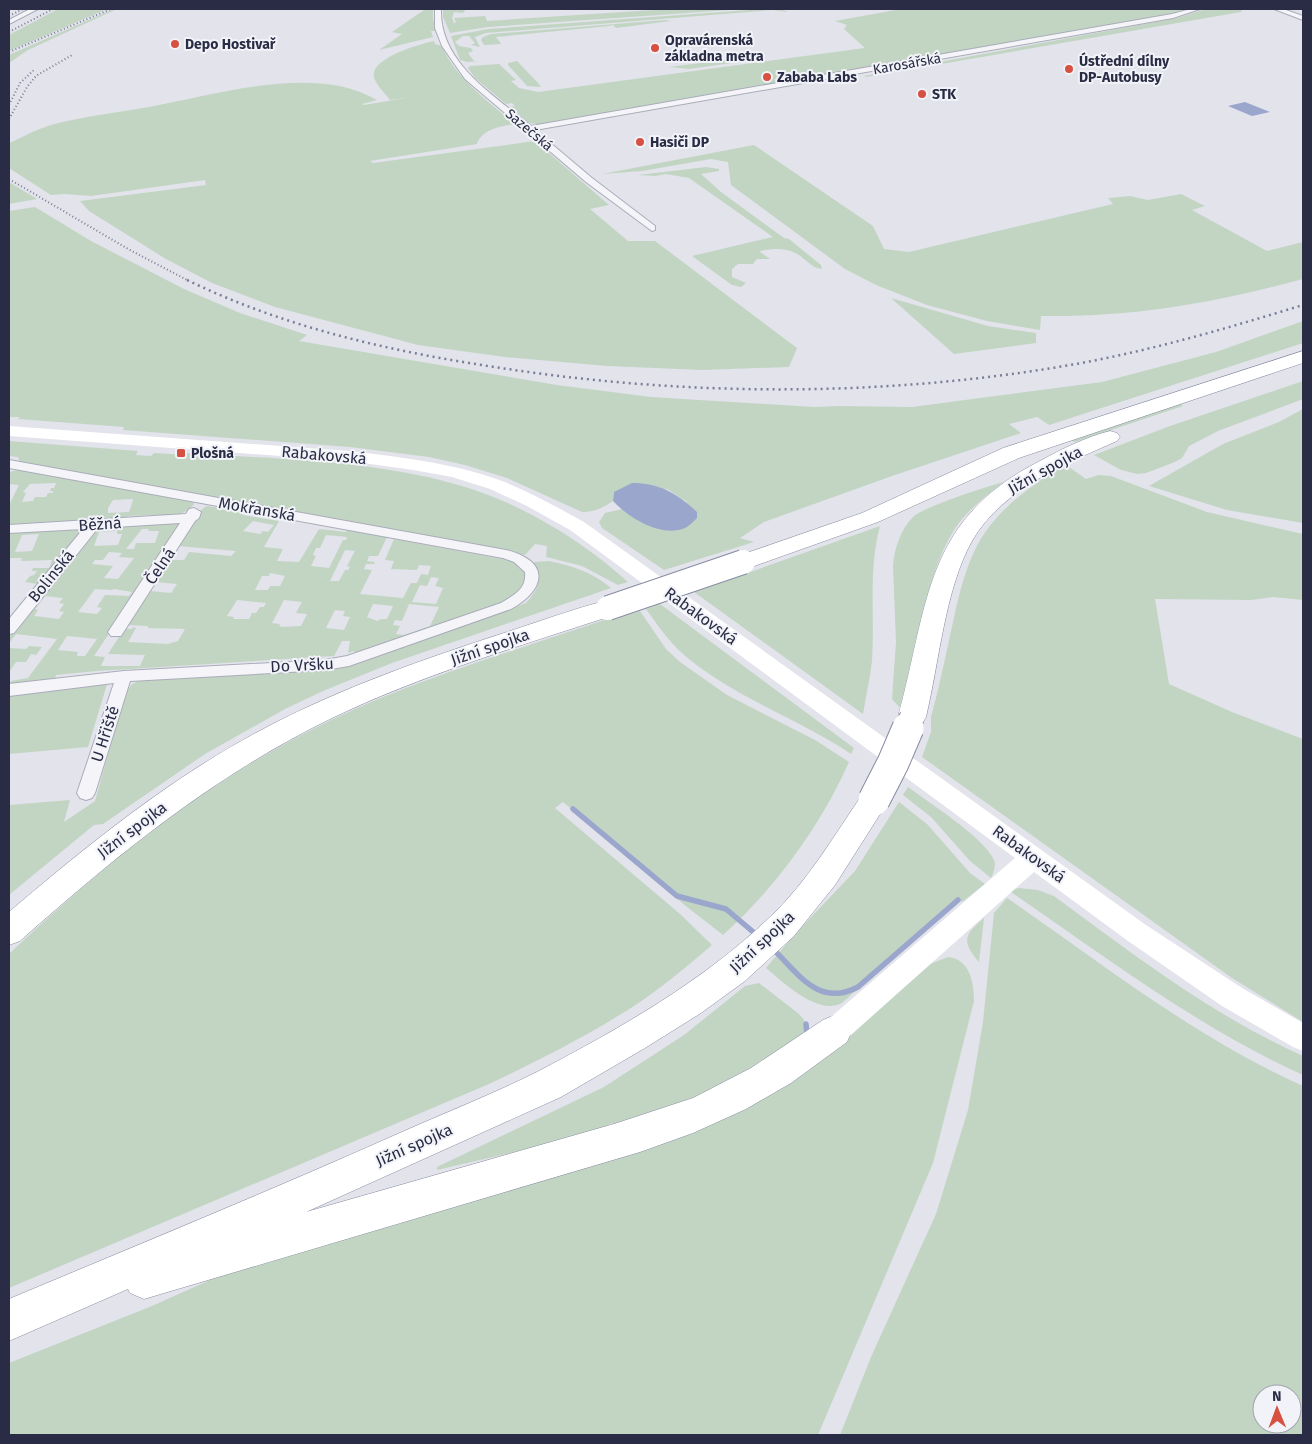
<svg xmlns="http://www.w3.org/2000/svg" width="1312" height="1444" viewBox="0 0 1312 1444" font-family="'Fira Sans',sans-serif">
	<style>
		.green { fill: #c2d5c3; fill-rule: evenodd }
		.water { fill: #9ba6cd }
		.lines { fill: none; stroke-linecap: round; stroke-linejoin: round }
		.stream { stroke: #9ba6cd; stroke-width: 5.5 }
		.minor-casing { stroke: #aaacb9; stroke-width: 2 }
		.trunk-casing { stroke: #888ca3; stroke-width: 1 }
		.minor { fill: #f5f5f9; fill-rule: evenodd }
		.secondary { fill: #fff; fill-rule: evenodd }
		.trunk { fill: #fff; fill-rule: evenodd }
		.rail-far1 { stroke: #7a7e96; stroke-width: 2; stroke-dasharray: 1 2.5; stroke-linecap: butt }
		.rail { stroke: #7a7e96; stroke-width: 2.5; stroke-dasharray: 2 4; stroke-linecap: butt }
		.trunk-bridge-far1-casing { stroke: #888ca3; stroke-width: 26; stroke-linecap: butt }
		.trunk-bridge-casing { stroke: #888ca3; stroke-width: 33; stroke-linecap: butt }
		.trunk-bridge-far1 { stroke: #fff; stroke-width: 24 }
		.trunk-bridge { stroke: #fff; stroke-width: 31 }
		.poi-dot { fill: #d65141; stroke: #f2f3f8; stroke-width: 2 }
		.labels { text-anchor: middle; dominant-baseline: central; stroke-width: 4; stroke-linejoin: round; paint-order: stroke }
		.far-poi-label { font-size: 14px; font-weight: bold; fill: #292c44; stroke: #f2f3f8; text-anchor: start }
		.far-street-label { font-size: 14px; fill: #292c44; stroke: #f2f3f8 }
		.street-label { font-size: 16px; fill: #292c44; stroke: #f2f3f8 }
	</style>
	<rect width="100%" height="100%" fill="#e2e3eb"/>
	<path class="green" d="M58,9H107L9,51V35Z
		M114,9H117L28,50L9,63V55Z
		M408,9H433V19L436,31H431L433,37L379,50L402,34L392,32L424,10Z
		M443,9H466L463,13L454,12L452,18L454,23L456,22L454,18L485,16L487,21L669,9H744L488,27L450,33L443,17Z
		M763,9C772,9 780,9 789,12L772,10L486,33L475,37L480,47L471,45L475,43L469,36H463L455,42L459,46L471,48L473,51L468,53L474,61H480L467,62L460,60L451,36L488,29Z
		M901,9H1191L1170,15L846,70L843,71L844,73C830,76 819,72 807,79L543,125L529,123L510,107L515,106L512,103L506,104L475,78L468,68L470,66L499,64L516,80L511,81L519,88L538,92L865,48L844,29L847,25L835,21Z
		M1206,9H1242L1241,12L866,77L864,76L1177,18Z
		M665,20L671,21L616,28L613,25L609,26L496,37L501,44L484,45L481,40L483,37L491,34Z
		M434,41L435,44L442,46C456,79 488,101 515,124C501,126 482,129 477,144L370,161L373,163L535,141L609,205L590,209L628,241H655L797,348L789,367L703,370L607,366L505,357L418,345L275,307L212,283L166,259L89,211L80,201L206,185L205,180L91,196L65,194L51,195L9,168V143C23,137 37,129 51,125C87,115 127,112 164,104C227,92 318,65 377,100L362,104L364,105L406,98L390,100C385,93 376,85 374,77C370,58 420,44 434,41Z
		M741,58L742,60L739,62L689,69L669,67Z
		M517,61L539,84L541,87L527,86L508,65V63Z
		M754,145L873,226L884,249L909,252L1113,204L1108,198L1130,196L1148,200L1181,194L1205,206L1192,210L1267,251L1303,242V279C1237,297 1164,312 1095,315C1077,316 1059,316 1041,316L1040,330L987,321L927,305L876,285L845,269L731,185L728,162L711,159L642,171L602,174Z
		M706,167L719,169V171L701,174L721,192L784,238L789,239L821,265L822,269C810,268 805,257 795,253C783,247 771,249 759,251L770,259H757L753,264H738L732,269V277L746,283L741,287L732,285L692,256L773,237L689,178L666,174L655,176L638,175Z
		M9,182L37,199L9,204Z
		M35,207L91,241L184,289L240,313L307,335L299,341L557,385L651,397L815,407L839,406L912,407L1102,382L1216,352L1303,321V343L1049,425L1037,417L1009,424L1021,433L892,476L764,522L740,538L754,542L664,570L602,528L599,522L605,513L622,509L649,525L665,530L687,502L667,489L614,492L613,501C603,508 594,512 582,512L507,478L465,465L429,457L350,447L123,430L124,427L18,419L20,417H9V211Z
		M891,298L988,326L1036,333V343L954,354Z
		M1303,381V399L1218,431L1189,446L1182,458L1175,462L1146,473L1137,474L1121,470L1094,455L1170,426Z
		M1181,404L1183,406L1075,442L1070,439Z
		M1303,409V523L1227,510L1149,486L1223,444L1279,422Z
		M9,441L138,451L136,455L151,456L154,453L186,455L187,453C285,460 390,460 483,493C535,512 587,545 628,582L618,585L582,566L546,557L547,546L535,544L525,555L20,463L18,457L9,456Z
		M1066,465L1086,479L1099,475L1111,476L1207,512L1303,534V600L1273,597L1251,600L1155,599L1169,684L1232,712L1303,739V1022L1232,978L922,757L931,732V717C937,695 942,673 947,650C956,611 963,560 989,527C1009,501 1037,481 1066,465Z
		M18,470L190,499L194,504C185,516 168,517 154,518V515L128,516L127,520L9,527V505L19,485L9,484V472ZM56,483L54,488H51L50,491H53V493H48L46,497H35L33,501L22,502L26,493L23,492L30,484ZM113,500L133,499V500L129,512L108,513V508Z
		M1003,482C986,496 966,511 954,530C922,581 921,651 900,708L892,699L896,642L893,566C894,549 901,529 913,517C923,507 986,487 1003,482Z
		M206,506L244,511L242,515L279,521L264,547L283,549L277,561L299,562L319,529L346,532L349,527L388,535L378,556H369L367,561L375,562L374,564H366L364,569L372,570L360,594L403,598L411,583H417L421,574L428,575L431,566L419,565L417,570L391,569L394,561L385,560L394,539L513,561L519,565L526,572L524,587L507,601L356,655L354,651L348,653L350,641H342L334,656L97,671L56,675L55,680L9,686L11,681L28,678L57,639L16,634L10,642L9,637L96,528L183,523L94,656L105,657L101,666H140L145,655L108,654L124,629H132L133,627L136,628L128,642L168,644L178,641L185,629L148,628V626L127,625L150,591L171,593L177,584L156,582L170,560H184L189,552L231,556L236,551L178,546L199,512ZM253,521L274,525L268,532L263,531L260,534L243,531ZM142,529H149L148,531H159L155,543H136L134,549H126ZM115,531H117V534H122L118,545L94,546L99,532ZM326,535L347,537L346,540H343L329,568L311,566L316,556L313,555L316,548H320ZM345,550L355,551L347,566L350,567L348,570H345L339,581H330ZM109,552L122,553L119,557L134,558L118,579L104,578L113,566L92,564L95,560H103ZM270,573L285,576L280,586H270L268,590H255L262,576H269ZM431,577L439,578L435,586L443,588L436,604L412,602L420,585L427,586ZM95,589L112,590L114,589L132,592L129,596L105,595L97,607L102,608L97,614L78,612ZM45,596L63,598L59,603L64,604L59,611L64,612L59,619L34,616L38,610L35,609ZM237,600L266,603L264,607H260L256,613H252L249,619H233L234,617L227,616ZM284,600L302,602L296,613L307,614L301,626L281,627L279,624L272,623ZM373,604L393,606L387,619H381L377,621L367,617ZM409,604L439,607L430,626L404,635L396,634L400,626L393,625L395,620L402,621ZM335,610L345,611L343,616L350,617L344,630L326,628ZM67,636L97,639L85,656H77L78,652L58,650Z
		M880,526C868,571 875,615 872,661C870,678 866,696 863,714L694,592Z
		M84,529L38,584L25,582L30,576L34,575L37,571H32L33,568H49L52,560L21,561L22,558H9V533ZM39,534L32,551L15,552L22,535Z
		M549,561C573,566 592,572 611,588L392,663L323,691L285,709L205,754L103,824L94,825L9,895V805L70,800L64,822L95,801L125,694L131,685L140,680L327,670L349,666L526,603C539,588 542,581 534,562Z
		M660,604L854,748L851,754C797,718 733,697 683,654C668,641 657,624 646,609Z
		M640,611L666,649L680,662L727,695L815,740L849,762C820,827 776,887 723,935L687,907L563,802L555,808L680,914L712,945C690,964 667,983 643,1000C595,1032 542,1059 489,1084L9,1288V954C100,868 197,788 309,731C404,682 508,653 610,618L612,620Z
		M29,646L42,647L36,655L31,654L26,662H16L9,672V648L26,649Z
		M108,681L88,747L9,754V695Z
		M908,787C928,802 985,838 994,860C996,866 994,872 991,878L970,861L931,817L903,795Z
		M899,802L927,824L970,873L985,884L962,902L958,899L842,1003C818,1016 784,983 766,968L793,936L855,871Z
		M1019,888L1038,890L1054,896C1134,955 1212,1015 1303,1056V1075C1197,1027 1103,955 1008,890Z
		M1007,898C1103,964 1197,1039 1303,1086V1435H840L871,1357L936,1214L968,1110L983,1022L994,913ZM1262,1394H1292V1424H1262Z
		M984,918L979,962C961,941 964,935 984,918Z
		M948,957C970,959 974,983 974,1001L933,1163L818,1435H9V1363L152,1306L259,1258L616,1157L848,1038L930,964Z
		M759,983L799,1014C805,1020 807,1025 808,1033L772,1060L688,1102L618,1123L609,1124V1130L437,1170V1167L604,1087L684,1035L745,986Z"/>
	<path class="water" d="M1245,102L1270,112L1252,116L1228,106Z
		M632,483C659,483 677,493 697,512V518C693,522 689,526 685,528C661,538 629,518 613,501L614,492Z"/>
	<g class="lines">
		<path class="stream" d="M573,809L677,896L726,909L758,936
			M772,948C798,973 818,1008 858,987L958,900
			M806,1024L807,1035"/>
		<g class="minor-casing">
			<path id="minor" d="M30,9H38L9,24V20Z
				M435,9H441C439,63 495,96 531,126L1172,14L1191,9H1200L1173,18L535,130L592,178L655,226V230L652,231L586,182L465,79L442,46L435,28Z
				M1274,9H1283L1303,16V20Z
				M9,460L506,550C550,561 547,589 511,609L349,666L325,670L130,681L95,793L92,798L86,800L80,798L77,793L114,683L9,696V684L124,671L325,660L347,656L501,603C514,595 527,589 525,572L514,562L503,558L9,468Z
				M194,508L201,512L199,518L195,521L121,636H111L108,632L180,523L98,528L14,633L9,634V619L83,529L9,533V525L186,514L189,509Z"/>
		</g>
		<g class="trunk-casing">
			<path id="trunk" d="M1303,351V363L1019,458L878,522L743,570L735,567L731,562L735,557L862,513L1003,448Z
				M1110,431L1117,433L1120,437L1117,441C1065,464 1002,489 972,541C945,589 939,663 926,717L922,724L912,727L902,724L898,717C929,605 923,520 1040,461C1062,449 1086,437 1110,431Z
				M608,600L617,602L620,608L617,614C520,646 421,675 330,719C215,775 115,856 20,941L9,945V912C90,843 174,775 269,726C344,687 424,659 504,633C538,622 573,609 608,600Z
				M874,789L884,792L889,800L835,885L794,936L745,981L701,1013L645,1048L561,1097L306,1212L614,1124L693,1098L751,1068L823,1020L835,1015L847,1020L852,1031L847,1042L791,1083L746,1109L693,1133L640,1152L144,1299L130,1293L128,1289L9,1341V1299C140,1244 272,1190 402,1132C447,1112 493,1094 537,1072C619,1029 702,982 769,918C807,883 835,834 864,792Z"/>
		</g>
		<use href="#minor" class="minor"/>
		<path class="secondary" d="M9,426L349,451C401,457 453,463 502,481C530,492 557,507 584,522L1146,925L1242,988L1303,1023V1051L1293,1047L1222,1006L1128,941L1034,872L845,1040L835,1044L825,1040L821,1031L825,1022L1015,858L570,530L525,505L490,489L452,477L413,470L349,461L9,436Z"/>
		<use href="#trunk" class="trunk"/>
		<path class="rail-far1" d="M9,16L23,9
			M9,32L53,9
			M9,52L111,9
			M9,105L20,83L35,69
			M9,119L27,87L36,76L72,55
			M9,179L128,249L189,281"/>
		<path class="rail" d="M187,280C282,326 384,350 488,366C682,397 883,398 1076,364C1153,350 1228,328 1303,305"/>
		<g class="trunk-bridge-far1-casing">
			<path id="trunk-bridge-far1" d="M608,608L743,562
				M907,729L912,717"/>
		</g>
		<g class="trunk-bridge-casing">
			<path id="trunk-bridge" d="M874,800L893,763L908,728"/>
		</g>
		<use href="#trunk-bridge-far1" class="trunk-bridge-far1"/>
		<use href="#trunk-bridge" class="trunk-bridge"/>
	</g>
	<g class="poi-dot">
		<circle cx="175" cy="44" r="5"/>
		<circle cx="655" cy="48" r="5"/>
		<circle cx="1069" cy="69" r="5"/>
		<circle cx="767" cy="77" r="5"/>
		<circle cx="922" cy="94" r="5"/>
		<circle cx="640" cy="142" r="5"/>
		<rect x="176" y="448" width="10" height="10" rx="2.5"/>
	</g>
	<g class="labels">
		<g class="far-poi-label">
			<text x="665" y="40">Opravárenská<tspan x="665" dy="16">základna metra</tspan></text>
			<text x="185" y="44">Depo Hostivař</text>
			<text x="1079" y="61">Ústřední dílny<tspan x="1079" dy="16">DP-Autobusy</tspan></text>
			<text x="777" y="77">Zababa Labs</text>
			<text x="932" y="94">STK</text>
			<text x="650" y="142">Hasiči DP</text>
			<text x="191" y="453">Plošná</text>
		</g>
		<g class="far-street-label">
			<text transform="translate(907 64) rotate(-10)">Karosářská</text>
			<text transform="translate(529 130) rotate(40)">Sazečská</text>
		</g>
		<g class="street-label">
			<text transform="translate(324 455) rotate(5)">Rabakovská</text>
			<text transform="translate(1045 470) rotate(-29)">Jižní spojka</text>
			<text transform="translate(257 509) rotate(10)">Mokřanská</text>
			<text transform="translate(100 524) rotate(-4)">Běžná</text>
			<text transform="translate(160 566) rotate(-56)">Čelná</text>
			<text transform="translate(51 576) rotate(-51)">Bolinská</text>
			<text transform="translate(701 616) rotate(36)">Rabakovská</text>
			<text transform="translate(490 647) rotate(-19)">Jižní spojka</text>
			<text transform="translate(302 665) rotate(-3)">Do Vršku</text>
			<text transform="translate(105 734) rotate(-72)">U Hřiště</text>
			<text transform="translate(132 830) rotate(-37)">Jižní spojka</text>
			<text transform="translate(1029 854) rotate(36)">Rabakovská</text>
			<text transform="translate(762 942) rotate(-43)">Jižní spojka</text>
			<text transform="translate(414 1145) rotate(-24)">Jižní spojka</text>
		</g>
	</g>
	<rect width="1312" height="1444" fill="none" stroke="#292c44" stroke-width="20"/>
	<g transform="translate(1277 1409) rotate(359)"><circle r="24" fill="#f2f3f8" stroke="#a2a3b0"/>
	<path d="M0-4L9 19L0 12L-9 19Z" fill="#d65141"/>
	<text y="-8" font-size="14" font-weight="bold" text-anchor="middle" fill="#292c44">N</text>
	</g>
</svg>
